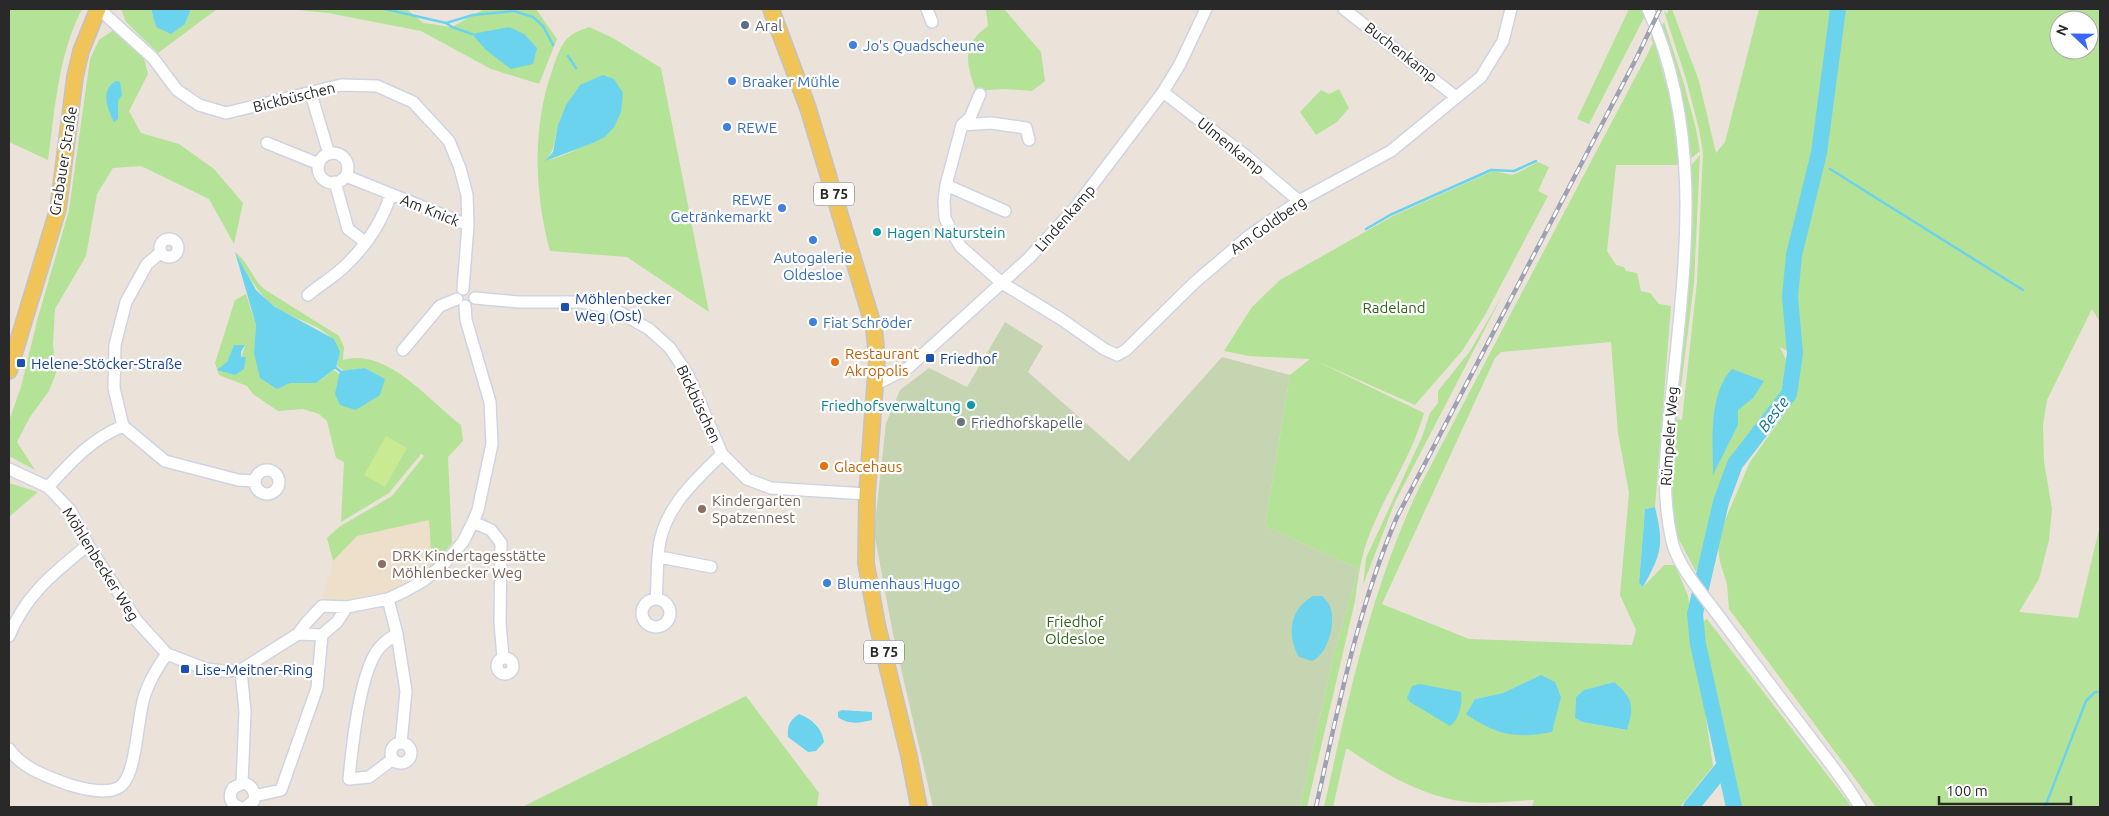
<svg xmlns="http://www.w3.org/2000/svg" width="2109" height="816" viewBox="0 0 2109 816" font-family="Ubuntu,sans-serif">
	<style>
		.education { fill: #eddfc9 }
		.green { fill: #b4e296; fill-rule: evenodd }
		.cemetery { fill: #c5d5b1 }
		.pitch { fill: #c9ea91 }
		.water { fill: #6cd3ee }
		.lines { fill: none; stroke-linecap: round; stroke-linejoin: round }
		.stream { stroke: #6cd3ee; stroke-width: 2.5 }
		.river { stroke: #6cd3ee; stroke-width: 16 }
		.minor-casing { stroke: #cfd4e2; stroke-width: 14 }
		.major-casing { stroke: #c3c3c3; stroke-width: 18 }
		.minor { stroke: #fff; stroke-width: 11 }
		.major { stroke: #f1c459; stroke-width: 15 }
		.rail-casing { stroke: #9da1b3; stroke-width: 4.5 }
		.rail { stroke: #fff; stroke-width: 2.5; stroke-dasharray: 8; stroke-linecap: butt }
		.service-dot { fill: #5c6f8a; stroke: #fff; stroke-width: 2 }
		.shop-dot { fill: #3f7fe0; stroke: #fff; stroke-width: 2 }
		.culture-dot { fill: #0f9aa8; stroke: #fff; stroke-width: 2 }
		.transit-dot { fill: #1a4fb4; stroke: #fff; stroke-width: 2 }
		.food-dot { fill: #e8710a; stroke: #fff; stroke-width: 2 }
		.worship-dot { fill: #6b7280; stroke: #fff; stroke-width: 2 }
		.education-dot { fill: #8d6e63; stroke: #fff; stroke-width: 2 }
		.labels { text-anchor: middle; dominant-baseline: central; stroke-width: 4.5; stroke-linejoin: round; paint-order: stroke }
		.shield { fill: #fff; stroke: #696969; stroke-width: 1 }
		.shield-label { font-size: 14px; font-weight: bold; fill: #292929 }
		.service-label { font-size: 15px; fill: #4e5e75; stroke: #fff; text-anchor: start }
		.shop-label { font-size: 15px; fill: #366cbe; stroke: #fff; text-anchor: start }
		.street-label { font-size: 15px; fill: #292929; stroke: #fff }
		.culture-label { font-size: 15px; fill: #0d838f; stroke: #fff; text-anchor: start }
		.transit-label { font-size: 15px; fill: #164399; stroke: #fff; text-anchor: start }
		.park-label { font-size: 15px; fill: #2d6519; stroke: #fff }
		.food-label { font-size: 15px; fill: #c56008; stroke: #fff; text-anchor: start }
		.worship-label { font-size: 15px; fill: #5b616d; stroke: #fff; text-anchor: start }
		.education-label { font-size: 15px; fill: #785e54; stroke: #fff; text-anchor: start }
		.water-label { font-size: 16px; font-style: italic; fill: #0d7098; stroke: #fff }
	</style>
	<rect width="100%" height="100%" fill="#ebe3da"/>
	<path class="education" d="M429,520L432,567L403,588L353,601L325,604L323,595L333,561L357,536Z"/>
	<path class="green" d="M9,9H82C58,55 55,110 48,160L9,142Z
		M121,9H151L156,27L185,24L191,9H217L158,53L126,22Z
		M289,9H407L423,23L452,27L484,9H536L557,39L539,84L491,69L421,31L328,13Z
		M986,9H1004L1041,52L1045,81L1032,91L1004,89L976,91C966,63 961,45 988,26Z
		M1629,9H1643L1645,16L1589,124L1577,119Z
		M1669,9H1672L1699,81L1716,153L1725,142L1759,9H2100V322L2092,309L2047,400L2043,425L2044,461L2052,509L2049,540L2039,579L2019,612L2078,618L2100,525V807H1876L1729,609L1727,584L1720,562L1717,539L1750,462L1792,403L1801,358L1780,347L1786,360L1780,399L1759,421L1729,463L1696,572L1676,534L1669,504L1675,425H1673C1682,339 1693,254 1690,167L1700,155L1694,283L1677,419L1682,420L1697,282L1703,153L1699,129L1686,79L1664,11L1667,14ZM2059,20H2089V50H2059Z
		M1664,22L1684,84L1696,129L1700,151L1689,160L1660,30Z
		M589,27L613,38L661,68L709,312L627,257L550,251C534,192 532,125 553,68C556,59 560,47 566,40C572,33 581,30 589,27ZM580,85L593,143C577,148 562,158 546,160C556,149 554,137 559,123C563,109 571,98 580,85Z
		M115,29L143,55L148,74L129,111L141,133L179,144L214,169L243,203L234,244L209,199L141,166L113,168L97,194L86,256L55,309L53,344L56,373L49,391L30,417L17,442L35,470L9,456V421L21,387L37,321L69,210L90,59L99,40Z
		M1653,36L1674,113L1682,165H1616L1607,251L1616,265L1624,267L1626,271L1637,273L1641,291L1650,293L1659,304L1671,306L1655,507L1645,509L1639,583L1643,587L1664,565H1675L1688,596L1713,766L1680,807H1532L1534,800C1513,801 1489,804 1468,802C1425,798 1383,773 1348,749H1346L1333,807H1324C1349,696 1370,592 1419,488L1646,57L1653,43L1651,39ZM1611,342L1618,433L1629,493L1620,595L1636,630L1632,645L1469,639L1382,604L1495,358L1501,352ZM1541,675L1466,714L1475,699L1503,693ZM1614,682L1626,730L1582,722L1575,718L1576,697L1584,690Z
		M1339,89L1349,108L1337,122L1316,135L1300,112L1321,90L1329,94Z
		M1538,162L1549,167L1538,191L1548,196L1485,315L1462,351L1415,405L1314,360L1424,413C1412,456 1386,492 1370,533C1361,555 1358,578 1355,601L1307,807H1300L1334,653L1359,569L1265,526L1290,375L1310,359L1249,356L1224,351L1252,307L1280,280L1393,216L1493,171L1513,175Z
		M235,252C250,264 251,277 264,289L339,336L344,347L343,360C387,347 429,401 461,425L463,441L448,457L452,543L432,567L429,520L357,536L333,561L327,538L339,527L392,496L424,456L421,454L389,493L341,522L344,462L336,458L327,421L319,414L303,409L278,411L253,394L247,386L219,375L215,363L235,300L246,294L256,325L254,353L290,383H316L334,370L339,374L385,379L365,368L344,371L337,366C346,325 297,325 273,305C255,290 246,272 235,252ZM234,345L245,346L235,375L224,371Z
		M1503,294L1395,502L1363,585L1366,558L1422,437L1430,413L1438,403V391L1470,351Z
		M9,483L38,492L9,517Z
		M1707,619L1849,803L1850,807H1740L1701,623Z
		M746,696L819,793L817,807H522Z"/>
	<path class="cemetery" d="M1005,322L1043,346L1028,372L1129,461L1222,357L1290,375L1265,526L1359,569L1334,653L1300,807H933L893,634L874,532L886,423L900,390L929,368L967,387Z"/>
	<path class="pitch" d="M386,436L407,448L385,487L364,475Z"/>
	<path class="water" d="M151,9H191L185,24L171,34L156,27Z
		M509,27L524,34L537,48L533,64L511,69L486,50L472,34Z
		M603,75L614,79L623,93L621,112L614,127L605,137L593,143L545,161L553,152L558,125L566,105L580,85Z
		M116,81L120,82L122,95L118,101V119L114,122C107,108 100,90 116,81Z
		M235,252L256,290L275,307L334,339L340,352L336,368L316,383H290L277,389L260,378L254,353L256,325Z
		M234,345H245L241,352V357H246L244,369L235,375L217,370L227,362Z
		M365,368L385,379L380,395L356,410L340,405L335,394L340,371Z
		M1732,369L1764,381L1753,398L1738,410V425L1713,475C1713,442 1708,395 1732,369Z
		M1655,507C1664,545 1662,553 1643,587L1639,583L1645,509Z
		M1313,596H1322C1325,599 1328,602 1330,606C1336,622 1329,653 1312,661L1299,657C1286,634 1290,609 1313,596Z
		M1541,675L1555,682L1561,697L1552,732C1516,739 1496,735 1466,714L1475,699L1503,693Z
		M1614,682C1634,699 1634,706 1627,730L1582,722L1575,718L1576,697L1584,690Z
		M1420,684L1461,692C1463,703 1459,720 1450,726L1410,702L1407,698L1412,686Z
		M842,710L872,712V720C860,723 848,725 838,717V712Z
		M799,714C812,719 822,728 824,742L816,751L808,752L788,737C787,726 790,720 799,714Z"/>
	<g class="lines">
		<path class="stream" d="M385,9L446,23L473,15L514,11L533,17L543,26L553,45
			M446,23L452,27L472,34
			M568,56L576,68
			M1830,169L2023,290
			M1366,229L1390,215L1491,170L1514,171L1536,161
			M336,368L340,371
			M2045,807L2086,701L2095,692H2100"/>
		<path class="river" d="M1691,807L1725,765
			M1734,807L1698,644L1695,614L1721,502L1735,464L1789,394L1795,353L1790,297L1794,255L1819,153L1838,9"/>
		<g class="minor-casing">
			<path id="minor" d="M99,9L153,58L177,90L199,105L226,113L341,85L377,86L413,102L449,141L460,168L467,195L468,225L463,289
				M927,9L932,22
				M1344,9L1456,97
				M1648,9C1701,125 1687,250 1674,373C1668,428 1659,486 1672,541C1677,565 1703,595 1718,615C1747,654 1777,694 1807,733C1825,757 1845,781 1860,807
				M1163,92L1246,156L1299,201
				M311,94L329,154
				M980,94L970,118L962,125L946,185L944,201L945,218L953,234L961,247L1002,283L1061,319L1104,349L1117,355L1126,350L1194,283L1249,236L1299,201L1391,151L1481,77L1503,41L1511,9
				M962,125L991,123L1026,128L1029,140
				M267,143L319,164
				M318 168a15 15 0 1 1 30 0a15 15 0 1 1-30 0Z
				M346,176L468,225
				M335,182L348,229L365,242
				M946,185L1005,211
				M160 248a9 9 0 1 1 18 0a9 9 0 1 1-18 0Z
				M160,253L147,264L126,302L115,345L114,388L123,426L165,461L238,480L255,481
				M308,295C319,285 334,277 345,266C366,246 382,222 391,194
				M475,298L519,302H582L603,306L619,312L649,329L670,348L688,375L722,454L747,479L771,488L867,494
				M403,350L440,306L457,299
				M876,384L908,368L1029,258L1075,208L1163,92L1180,64L1206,9
				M9,469L48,487L71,511L88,545L137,621L167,654L206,669L223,671L241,670L298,634L307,622L322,606L347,607L388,599L405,591L423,581L443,565L463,542L473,522L478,510L492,444L490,402L466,320L465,306
				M255 482a12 12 0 1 1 24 0a12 12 0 1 1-24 0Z
				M48,487C71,462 91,439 123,426
				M473,522L491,530L501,543L500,623L503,657
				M660,557L711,567
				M388,599L397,634L406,691L401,743
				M656,599C658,580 656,555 661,537C670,502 697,479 722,454
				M642 613a14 14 0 1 1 28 0a14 14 0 1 1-28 0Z
				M298,634L322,635L337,622L347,607
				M9,636C26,594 54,573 88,545
				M497 666a8 8 0 1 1 16 0a8 8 0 1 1-16 0Z
				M241,670L245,712L242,783
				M391 753a10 10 0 1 1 20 0a10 10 0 1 1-20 0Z
				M9,749C23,769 48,777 70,785C84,789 110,796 122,785C137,771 137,717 145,694C150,680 158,666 167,654
				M393,759L369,777L349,779C352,747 359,677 377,651C382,643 389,639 397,634
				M255,796L281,790L317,688L322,635
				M239,807C230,804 228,796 233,788L243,783C252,785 256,792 254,801L246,807"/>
		</g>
		<g class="major-casing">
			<path id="major" d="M771,9L808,108L874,328L877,358L867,494L866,563L877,624L909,756L919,807
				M9,371L58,209L75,77L81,51L98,9"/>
		</g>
		<use href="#minor" class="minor"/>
		<use href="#major" class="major"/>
		<g class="rail-casing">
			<path id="rail" d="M1316,807C1338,709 1357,610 1397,517L1636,59L1660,9"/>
		</g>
		<use href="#rail" class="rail"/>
	</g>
	<circle class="service-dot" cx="745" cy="25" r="5"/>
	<g class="shop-dot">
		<circle cx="853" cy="45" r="5"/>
		<circle cx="732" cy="81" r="5"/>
		<circle cx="727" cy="127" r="5"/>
		<circle cx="782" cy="208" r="5"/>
		<circle cx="813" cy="240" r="5"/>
		<circle cx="813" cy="322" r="5"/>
		<circle cx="827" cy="583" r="5"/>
	</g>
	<g class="culture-dot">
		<circle cx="877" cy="232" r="5"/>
		<circle cx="971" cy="405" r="5"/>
	</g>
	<g class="transit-dot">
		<rect x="560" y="302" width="10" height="10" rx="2.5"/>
		<rect x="925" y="353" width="10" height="10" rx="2.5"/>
		<rect x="16" y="358" width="10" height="10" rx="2.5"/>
		<rect x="180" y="664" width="10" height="10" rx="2.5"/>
	</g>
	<g class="food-dot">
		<circle cx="835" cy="362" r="5"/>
		<circle cx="824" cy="466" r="5"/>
	</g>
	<circle class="worship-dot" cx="961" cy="422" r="5"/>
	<g class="education-dot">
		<circle cx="702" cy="509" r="5"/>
		<circle cx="382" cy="564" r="5"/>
	</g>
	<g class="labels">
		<g class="shield">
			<rect x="814" y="182.5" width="40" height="23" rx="4"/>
			<rect x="864" y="640.5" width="40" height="23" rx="4"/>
		</g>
		<g class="shield-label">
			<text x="834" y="194">B 75</text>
			<text x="884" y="652">B 75</text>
		</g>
		<g class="service-label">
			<text x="755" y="25">Aral</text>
		</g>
		<g class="shop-label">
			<text x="863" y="45">Jo's Quadscheune</text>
			<text x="742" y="81">Braaker Mühle</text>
			<text x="737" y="127">REWE</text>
			<text x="772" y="199" text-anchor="end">REWE<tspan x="772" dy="17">Getränkemarkt</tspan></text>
			<text x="813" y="257" text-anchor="middle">Autogalerie<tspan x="813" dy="17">Oldesloe</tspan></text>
			<text x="823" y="322">Fiat Schröder</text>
			<text x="837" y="583">Blumenhaus Hugo</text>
		</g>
		<g class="street-label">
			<text transform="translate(1401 52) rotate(38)">Buchenkamp</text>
			<text transform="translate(294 97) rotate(-14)">Bickbüschen</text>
			<text transform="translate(1231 146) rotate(39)">Ulmenkamp</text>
			<text transform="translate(63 161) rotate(-81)">Grabauer Straße</text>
			<text transform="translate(430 210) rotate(22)">Am Knick</text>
			<text transform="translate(1065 218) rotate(-49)">Lindenkamp</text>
			<text transform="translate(1268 225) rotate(-35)">Am Goldberg</text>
			<text transform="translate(699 404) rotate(65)">Bickbüschen</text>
			<text transform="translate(1669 436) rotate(-86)">Rümpeler Weg</text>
			<text transform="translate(101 564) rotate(58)">Möhlenbecker Weg</text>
		</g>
		<g class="culture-label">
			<text x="887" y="232">Hagen Naturstein</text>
			<text x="961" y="405" text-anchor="end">Friedhofsverwaltung</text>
		</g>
		<g class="transit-label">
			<text x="575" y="298">Möhlenbecker<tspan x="575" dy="17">Weg (Ost)</tspan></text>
			<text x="940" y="358">Friedhof</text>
			<text x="31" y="363">Helene-Stöcker-Straße</text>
			<text x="195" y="669">Lise-Meitner-Ring</text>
		</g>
		<g class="park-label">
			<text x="1394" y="307">Radeland</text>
			<text x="1075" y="621">Friedhof<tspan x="1075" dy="17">Oldesloe</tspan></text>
		</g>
		<g class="food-label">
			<text x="845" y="353">Restaurant<tspan x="845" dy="17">Akropolis</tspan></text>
			<text x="834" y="466">Glacehaus</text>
		</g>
		<g class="worship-label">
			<text x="971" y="422">Friedhofskapelle</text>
		</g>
		<g class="education-label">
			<text x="712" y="500">Kindergarten<tspan x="712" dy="17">Spatzennest</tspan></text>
			<text x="392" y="555">DRK Kindertagesstätte<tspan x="392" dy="17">Möhlenbecker Weg</tspan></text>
		</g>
		<g class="water-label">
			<text transform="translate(1773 414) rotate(-53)">Beste</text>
		</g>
	</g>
	<rect width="2109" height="816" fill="none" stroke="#292929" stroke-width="20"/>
	<g transform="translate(2074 35) rotate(292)"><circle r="24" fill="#ffffff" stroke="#a9a9a9"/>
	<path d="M0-4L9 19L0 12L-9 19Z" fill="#3867fa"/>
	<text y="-8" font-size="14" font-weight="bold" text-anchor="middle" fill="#292929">N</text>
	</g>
	<path d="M1939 796v8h132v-8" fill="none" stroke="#292929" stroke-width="2.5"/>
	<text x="1946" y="796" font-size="15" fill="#292929" stroke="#ffffff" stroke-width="4" paint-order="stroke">100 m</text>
</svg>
